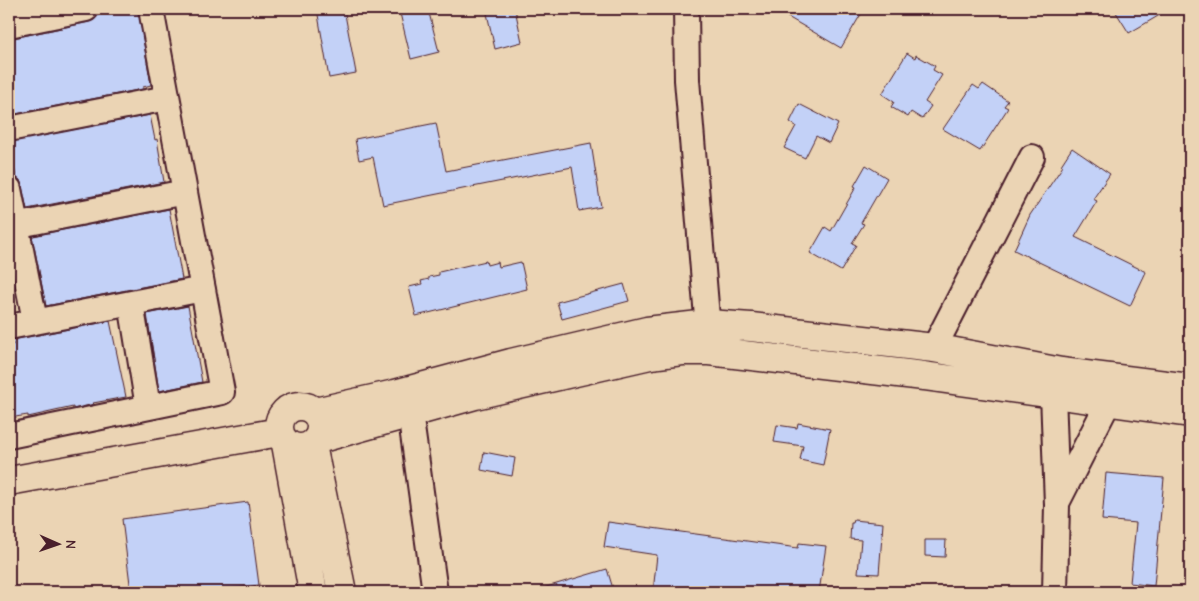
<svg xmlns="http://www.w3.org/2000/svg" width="1199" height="601" viewBox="0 0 1199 601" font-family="'Comic Neue',sans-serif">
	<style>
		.building { fill: #c3d1f7; stroke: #4a1f2b }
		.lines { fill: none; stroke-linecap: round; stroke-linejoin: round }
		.street-casing { stroke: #4a1f2b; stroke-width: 28 }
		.secondary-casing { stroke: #4a1f2b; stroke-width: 31 }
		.street { stroke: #ebd4b4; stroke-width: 24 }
		.secondary { stroke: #ebd4b4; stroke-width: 28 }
	</style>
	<rect width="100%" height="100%" fill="#ebd4b4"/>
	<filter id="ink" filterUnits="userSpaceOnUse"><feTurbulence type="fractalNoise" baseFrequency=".02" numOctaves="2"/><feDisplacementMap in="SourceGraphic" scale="10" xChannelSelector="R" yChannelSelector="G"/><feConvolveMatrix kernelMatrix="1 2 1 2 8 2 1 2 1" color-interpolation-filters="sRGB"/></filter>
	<g filter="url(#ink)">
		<path class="building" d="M118,9H138L151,85L143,87V89L11,115L9,94V39L89,22L95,19L99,13Z
			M317,9H344L356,73L329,78Z
			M399,9H428L439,52L411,59Z
			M486,9H515L522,42L495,49Z
			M774,9H864L841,48Z
			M1114,9H1170L1129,33Z
			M907,53L915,58L916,55L935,66L933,70L942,75L925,102L931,106L922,119L911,112L908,117L891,107L894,102L882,94Z
			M983,84L1008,101L1004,106L1008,108L980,151L943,129L973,85L979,89Z
			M799,104L838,124L829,143L816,136L805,158L784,148L796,126L790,122Z
			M150,115L155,140L157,139L164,182L27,209L22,186L20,180L16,177L9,142Z
			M436,123L446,171L591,143L601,207L579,211L572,167L383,205L373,157L359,160L355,139Z
			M1072,148L1110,174L1093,199L1097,201L1075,237L1146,272L1130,306L1014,250L1030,215L1063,166L1061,165Z
			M866,165L887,178L861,223L864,224L852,243L856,245L841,271L810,253L825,227L831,231L856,187L854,186Z
			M169,209L182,279L46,306L32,236Z
			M486,261L487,265L498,262L499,267L521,262L527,289L416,316L409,287L422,284L421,281L429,279V277L439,275V272Z
			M624,284L629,301L562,319L557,302Z
			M188,306L202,382L159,391L147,314Z
			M110,321L126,397L93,403L94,404L73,409V407L28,417V415L9,418V346L13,345L12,340Z
			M798,423L830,429L823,465L800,460L803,446L774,442L777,425L797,428Z
			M484,452L515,458L512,476L481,470Z
			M1106,473L1164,478L1154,586L1130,583L1136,523L1102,520Z
			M248,502L259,585L204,592H131L122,519Z
			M854,520L883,523L879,574L858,573L861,540L850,539L851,523H853Z
			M608,522L798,548L799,543L826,546L819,592H653L657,555L604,547Z
			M925,540H946L945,557L925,556Z
			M607,569L614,592H544L543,588Z"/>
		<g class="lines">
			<g class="street-casing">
				<path id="street" d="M686,9L687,80L709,341
					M9,25L86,9
					M9,129L167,98
					M9,189L35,321
					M9,227L185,192
					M131,303L148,407
					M9,327L203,289
					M934,348L1032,157
					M1053,393L1057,505L1055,592
					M410,413L435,592
					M9,436L222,392L151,9
					M1057,503L1109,401"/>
			</g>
			<g class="secondary-casing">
				<path id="secondary" d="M279 427a21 21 0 1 1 42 0a21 21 0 1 1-42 0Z
					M315,412L395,394L511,363L647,331L708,324L751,327L934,348L1061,372L1190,388
					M318,439L475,395L650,355L682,351H709L924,376L1190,413
					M286,444L313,592
					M312,445L342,592
					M9,481L279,432"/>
			</g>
			<use href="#street" class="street"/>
			<use href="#secondary" class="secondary"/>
		</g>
	</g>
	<rect width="1199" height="601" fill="none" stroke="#ebd4b4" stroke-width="30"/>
	<rect x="15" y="15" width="1169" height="571" fill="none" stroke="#4a1f2b" stroke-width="2" filter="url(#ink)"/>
	<g transform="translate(58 544) rotate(92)" stroke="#ebd4b4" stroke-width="4" paint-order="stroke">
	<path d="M0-4L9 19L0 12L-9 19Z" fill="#4a1f2b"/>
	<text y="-8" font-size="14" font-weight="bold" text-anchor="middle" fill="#4a1f2b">N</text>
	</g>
</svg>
